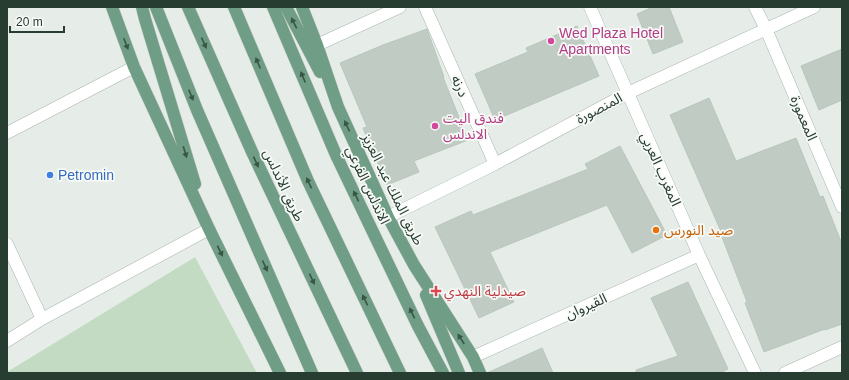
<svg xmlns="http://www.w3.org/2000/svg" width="849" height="380" viewBox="0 0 849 380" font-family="Helvetica,'Noto Sans Arabic',sans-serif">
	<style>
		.green { fill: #c2dbc2 }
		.building { fill: #bfcbc3; stroke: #b9c6bd }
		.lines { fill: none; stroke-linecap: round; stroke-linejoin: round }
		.minor-casing { stroke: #a9b5ad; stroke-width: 13 }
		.major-casing { stroke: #c3c9c5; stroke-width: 13 }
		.minor { stroke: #fff; stroke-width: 12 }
		.major { stroke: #709d85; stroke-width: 12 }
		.oneway { fill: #395546 }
		.hotel-dot { fill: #d1479c; stroke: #f7faf7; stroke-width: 1.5 }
		.shop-dot { fill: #3f7fe0; stroke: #f7faf7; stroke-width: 1.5 }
		.food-dot { fill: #e8710a; stroke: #f7faf7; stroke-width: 1.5 }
		.health-dot { fill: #e0444e; stroke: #f7faf7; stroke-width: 1.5 }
		.labels { text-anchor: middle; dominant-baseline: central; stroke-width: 3.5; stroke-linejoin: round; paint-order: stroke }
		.hotel-label { font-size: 14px; fill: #b23c85; stroke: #f7faf7; text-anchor: start }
		.street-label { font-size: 14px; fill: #273d31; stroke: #f7faf7 }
		.shop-label { font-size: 14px; fill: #366cbe; stroke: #f7faf7; text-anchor: start }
		.food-label { font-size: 14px; fill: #c56008; stroke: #f7faf7; text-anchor: start }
		.health-label { font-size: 14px; fill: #be3a42; stroke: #f7faf7; text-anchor: start }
	</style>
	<rect width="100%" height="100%" fill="#e6ede8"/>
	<path class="green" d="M195,257L257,373H7V372Z"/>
	<path class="building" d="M653,7H669L683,42L653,54L637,14Z
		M577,26L599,76L495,120L475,74L528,52L526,48Z
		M427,29L444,77H443L468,140L414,161L419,172L387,185L363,128L367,127L340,63L383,45Z
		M842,49V100L819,110L801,66Z
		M709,98L736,161L796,138L820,197L823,196L842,244V324L825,330V329L764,352L745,303L747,302L722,237L723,236L670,115Z
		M620,146L667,235L632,253L607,205L490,252L514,302L479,318L435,227L471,211L473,215L588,169L585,164Z
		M688,282L728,369L720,373H636V370L678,356L651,298Z
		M542,348L553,373H487Z"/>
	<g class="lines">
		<g class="minor-casing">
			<path id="minor" d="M425,7L495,164
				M590,7L699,255L755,373
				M755,7L766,29L842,207
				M317,45L400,7
				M7,133L134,67
				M388,217L495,164L628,93L814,7
				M7,244L42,319
				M7,341L42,319L209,229
				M473,357L699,255
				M785,373L842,347"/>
		</g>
		<g class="major-casing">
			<path id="major" d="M112,7L134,67L209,229L280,373
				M142,7L145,19L195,184
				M156,7L197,110L312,373
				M188,7L253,154L357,373
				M234,7L308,181L400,373
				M273,7L336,155L418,326L443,373
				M286,7L320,72
				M302,7L317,45L338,107L388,217L414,265L473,357L480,373
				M426,295L459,373"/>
		</g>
		<use href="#minor" class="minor"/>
		<use href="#major" class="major"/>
	</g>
	<defs><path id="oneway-solid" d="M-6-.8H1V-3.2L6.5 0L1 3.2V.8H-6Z"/></defs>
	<g class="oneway">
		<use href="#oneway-solid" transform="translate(294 23) rotate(-117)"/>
		<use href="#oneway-solid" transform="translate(204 43) rotate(66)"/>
		<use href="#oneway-solid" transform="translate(126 44) rotate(69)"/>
		<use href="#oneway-solid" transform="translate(258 63) rotate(-113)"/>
		<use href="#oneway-solid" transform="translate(303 77) rotate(-113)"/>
		<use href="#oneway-solid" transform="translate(191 95) rotate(68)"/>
		<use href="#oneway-solid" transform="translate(347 126) rotate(-115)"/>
		<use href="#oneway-solid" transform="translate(185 152) rotate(73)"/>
		<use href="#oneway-solid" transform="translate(256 162) rotate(65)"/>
		<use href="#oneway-solid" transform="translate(309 183) rotate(-115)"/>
		<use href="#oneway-solid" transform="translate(356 196) rotate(-116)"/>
		<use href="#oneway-solid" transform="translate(220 251) rotate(64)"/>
		<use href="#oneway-solid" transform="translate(265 266) rotate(66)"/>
		<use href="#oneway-solid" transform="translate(312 279) rotate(65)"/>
		<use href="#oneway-solid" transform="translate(365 300) rotate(-116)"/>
		<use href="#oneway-solid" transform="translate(412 313) rotate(-116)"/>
		<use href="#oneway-solid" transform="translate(461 339) rotate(-123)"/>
	</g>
	<g class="hotel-dot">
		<circle cx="551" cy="41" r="4"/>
		<circle cx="435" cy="126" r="4"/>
	</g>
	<circle class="shop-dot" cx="50" cy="175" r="4"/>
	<circle class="food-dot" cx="656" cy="230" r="4"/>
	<path class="health-dot" d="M434 285h4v4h4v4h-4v4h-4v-4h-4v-4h4z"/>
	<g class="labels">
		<g class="hotel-label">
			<text x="559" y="33">Wed Plaza Hotel<tspan x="559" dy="16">Apartments</tspan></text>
			<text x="443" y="118">فندق اليت<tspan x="443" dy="16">الاندلس</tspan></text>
		</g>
		<g class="street-label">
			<text transform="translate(460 86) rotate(66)">درنه</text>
			<text transform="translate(599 108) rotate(-28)">المنصورة</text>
			<text transform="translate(804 118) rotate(67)">المعمورة</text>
			<text transform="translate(661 169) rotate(66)">المغرب العربي</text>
			<text transform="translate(284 185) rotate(65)">طريق الأندلس</text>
			<text transform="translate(368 185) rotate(65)">الاندلس الفرعي</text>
			<text transform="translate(393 189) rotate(64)">طريق الملك عبد العزيز</text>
			<text transform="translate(586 306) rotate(-24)">القيروان</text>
		</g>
		<g class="shop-label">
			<text x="58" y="175">Petromin</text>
		</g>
		<g class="food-label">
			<text x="664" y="230">صيد النورس</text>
		</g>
		<g class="health-label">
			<text x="444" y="291">صيدلية النهدي</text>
		</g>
	</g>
	<rect width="849" height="380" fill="none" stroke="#273d31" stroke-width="16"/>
	<path d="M10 26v6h54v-6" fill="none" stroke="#273d31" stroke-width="2"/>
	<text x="16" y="26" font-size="12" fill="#273d31" stroke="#f7faf7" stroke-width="3" paint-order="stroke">20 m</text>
</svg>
